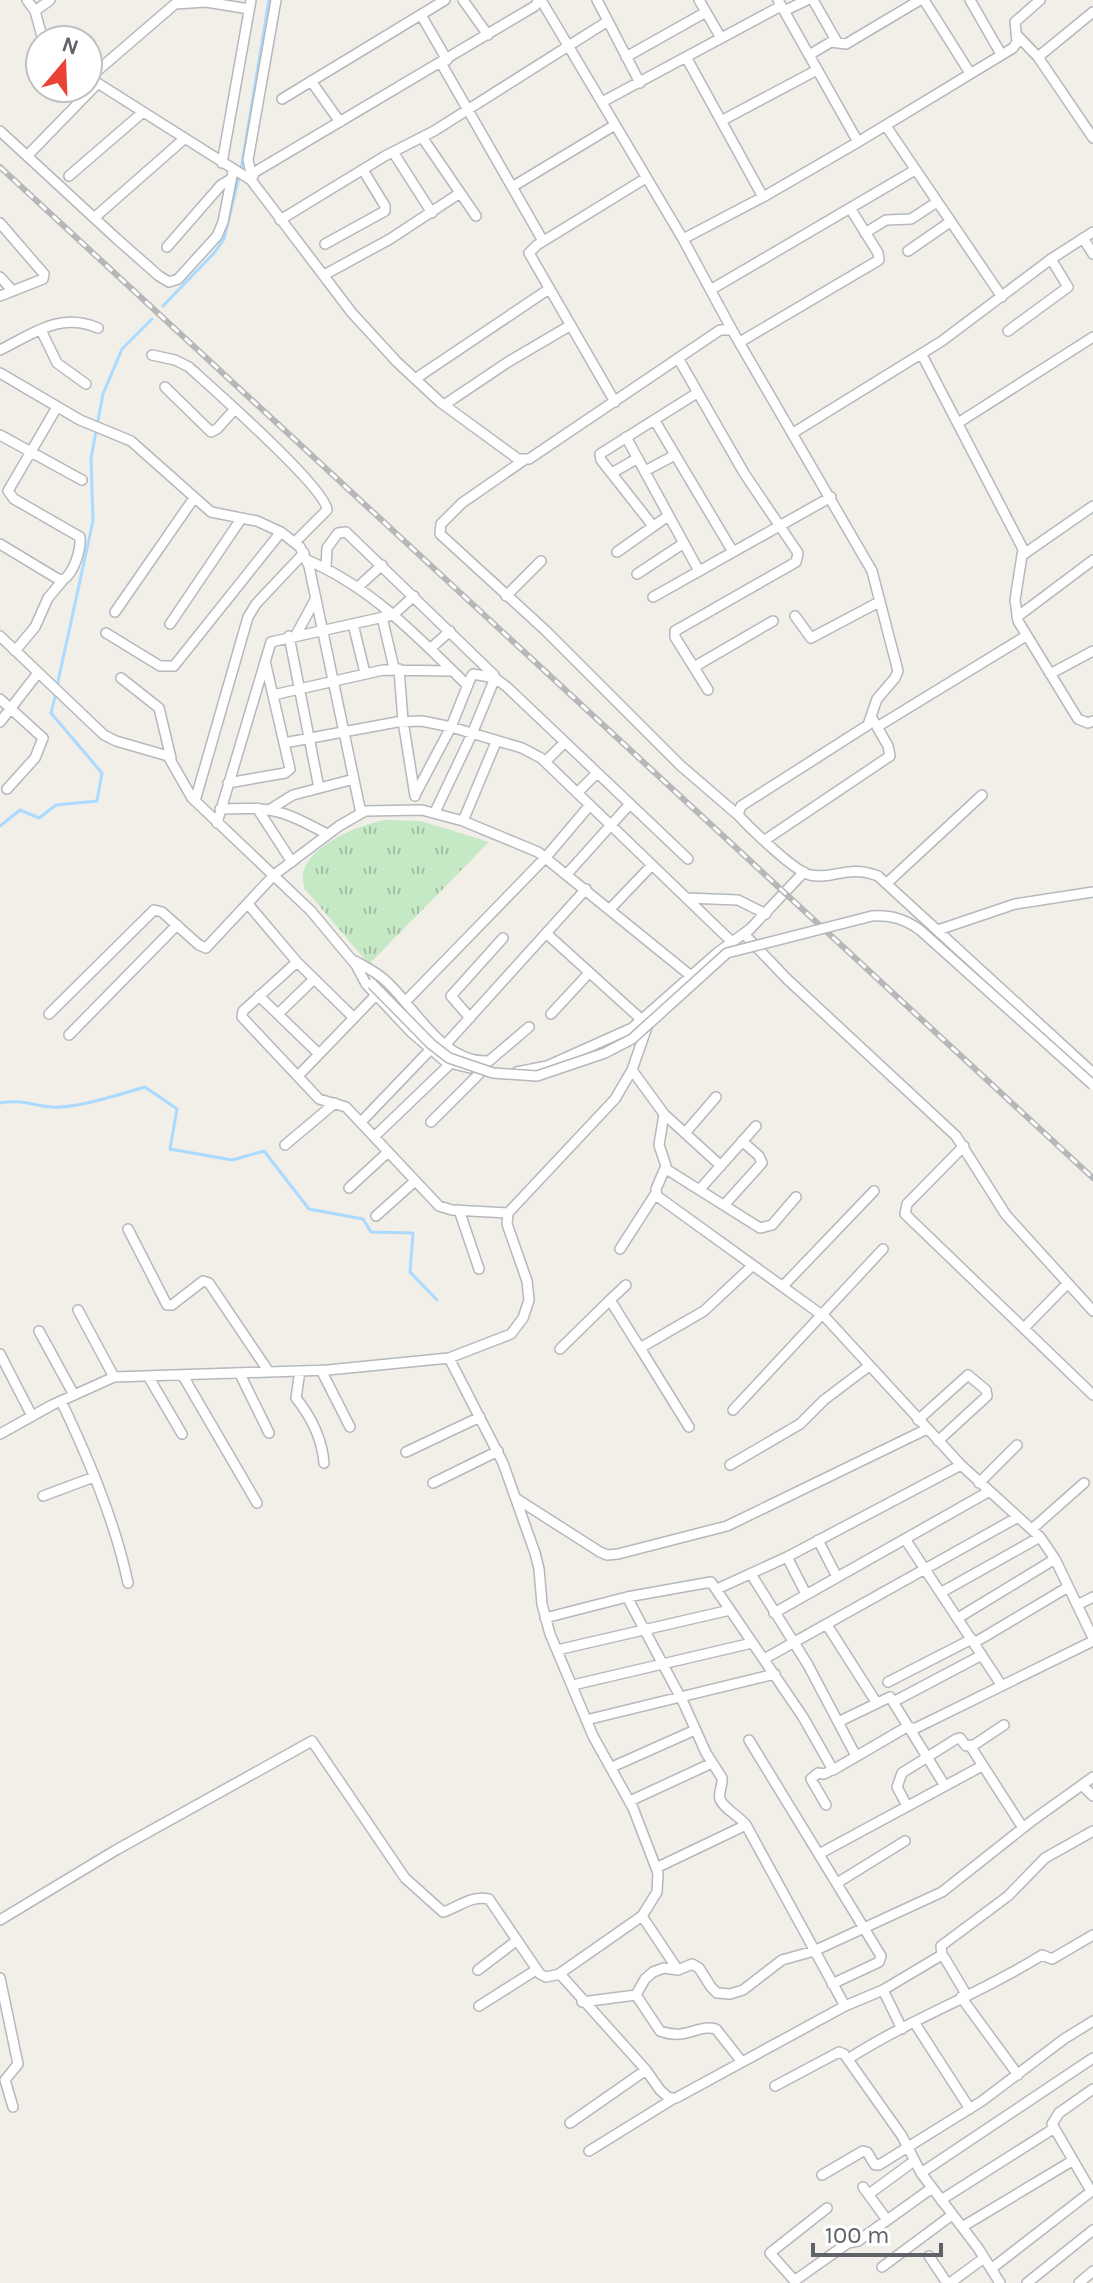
<svg xmlns="http://www.w3.org/2000/svg" width="1093" height="2283" viewBox="0 0 1093 2283" font-family="Karla,sans-serif">
	<style>
		.park { fill: url(#park-tufts) }
		.lines { fill: none; stroke-linecap: round; stroke-linejoin: round }
		.stream { stroke: #aadaff; stroke-width: 3 }
		.minor-casing { stroke: #b5b8bc; stroke-width: 12 }
		.minor { stroke: #fff; stroke-width: 9 }
		.rail-casing { stroke: #b6b7b8; stroke-width: 6 }
		.rail { stroke: #fff; stroke-width: 3; stroke-dasharray: 9; stroke-linecap: butt }
		.minor-bridge-casing { stroke: #b5b8bc; stroke-width: 12; stroke-linecap: butt }
		.minor-bridge { stroke: #fff; stroke-width: 9 }
	</style>
	<defs>
		<pattern id="park-tufts" width="24" height="20" patternUnits="userSpaceOnUse" patternTransform="scale(2)"><rect width="24" height="20" fill="#c5e8c5"/><path d="M3 7l-1-3M5 7V3M7 7l1-3M15 17l-1-3M17 17v-4M19 17l1-3" fill="none" stroke="#a3c0a4"/></pattern>
	</defs>
	<rect width="100%" height="100%" fill="#f1efe8"/>
	<path class="park" d="M385,820L421,821L489,842L369,964L304,888C304,883 302,879 303,875C306,846 361,824 385,820Z"/>
	<g class="lines">
		<path class="stream" d="M241,170L269,0
			M163,306L215,252L224,239L239,177
			M57,686L93,521L91,458L103,394L122,349L152,319
			M0,826L20,810L39,818L56,805L97,801L102,773L51,713L56,693
			M0,1103C21,1099 31,1105 51,1107C76,1109 120,1094 145,1087L177,1109L170,1149L232,1160L264,1151L309,1209L363,1219L371,1232L413,1233L410,1272L437,1300"/>
		<g class="minor-casing">
			<path id="minor" d="M27,0L35,11L43,40
				M463,0L488,35
				M539,0L535,6L255,172L251,180L352,313L397,362L440,402L518,459H529L720,330H732L872,571L898,671L895,678L877,699L868,725L741,806L738,815C750,828 795,872 810,875C833,880 848,864 878,876L1093,1073
				M541,0L683,239L732,330
				M597,0L640,83
				M699,0L721,38
				M778,0L858,142
				M813,0L837,42
				M924,0L970,73
				M970,0L1001,54
				M35,11L50,0
				M784,11L807,0
				M421,15L447,60
				M1016,34L1038,57L1093,138
				M809,55L831,42L846,44L920,0
				M626,57L706,12
				M686,57L763,197
				M1038,57L1093,12
				M441,63L543,241
				M88,77L251,180
				M89,78L175,4L206,2L249,9
				M311,81L340,122
				M282,99L445,0
				M602,102L781,6
				M721,121L817,70
				M886,126L1002,297
				M0,131L117,239L159,276L169,282L178,279L217,236L223,222L233,171
				M422,137L476,216
				M393,152L432,213
				M27,156L97,84
				M222,163L251,0
				M69,176L142,113
				M252,177L248,160L276,0
				M512,187L615,125
				M94,218L184,139
				M280,220L385,156L434,131L608,21
				M0,223L44,274L43,279L0,296
				M865,233L886,220L911,219L937,202
				M1083,238L1093,254
				M683,239L763,197L858,142L1013,48L1017,42L1015,22L1040,0
				M325,244L385,211V206L363,170
				M167,247L221,185L231,179
				M908,251L950,222
				M324,275L390,239L460,193
				M0,277L13,291
				M712,289L915,170
				M41,330L57,363L86,384
				M1008,331L1068,287L1051,259
				M740,342L879,260L878,253L850,208
				M0,350C35,333 59,312 98,328
				M152,355L175,360L189,367C212,388 326,488 327,510L295,542
				M922,355L1023,549L1015,600L1018,621L1078,719L1088,723L1093,721
				M678,358L744,473L798,553L796,562L675,631V637L708,690
				M0,373L80,420L131,441L211,512L257,521L281,532L300,547L309,566L361,813
				M415,379L549,289
				M165,387L211,432L217,429L234,410
				M615,402L529,253L537,245L646,178
				M444,405L508,362L571,325
				M655,421L733,552
				M958,423L1093,337
				M793,433L942,341L1051,259L1093,232
				M0,435L82,480
				M626,437L699,571
				M524,460L462,503L441,524L440,534L545,630L680,765L738,815
				M645,471L675,455
				M612,473L638,458
				M653,526L601,460L600,454L697,393
				M0,544L58,579L63,580C74,573 81,550 80,537L14,499L8,491L57,407
				M617,552L668,516
				M1024,554L1093,506
				M307,560C371,587 418,637 467,685
				M326,568L327,548L338,533L346,532L494,675
				M637,574L684,543
				M358,587L382,565
				M506,596L541,561
				M653,597L831,497
				M115,612L194,498
				M795,616L811,638L879,602
				M382,617L394,668
				M1017,617L1093,560
				M170,624L241,519
				M353,624L365,673
				M106,633L160,666H174L281,532
				M296,635L316,598
				M0,636L104,735L116,741L168,756L192,798L311,911L356,965L366,984L411,1032L446,1062L470,1068
				M289,636L319,788
				M430,649L450,631
				M15,651L35,627L48,598L63,580
				M694,667L773,621
				M399,669L403,721L415,796
				M1050,674L1093,651
				M121,678L159,708L171,758
				M273,695L383,670L453,671
				M0,699L43,738L35,758L7,789
				M0,722L38,673
				M877,727L1026,636
				M284,743L397,722L422,721L451,727L522,748L541,758L732,942
				M545,762L564,743
				M228,783L285,773L290,769L265,661
				M577,793L596,774
				M415,795L451,727L471,677L473,674L495,678L507,687L688,859
				M195,801L248,617L256,604L304,553
				M257,808L292,862
				M272,808L293,795L354,779
				M220,809C273,807 280,809 327,834
				M435,812L472,734L495,678
				M463,821L496,742
				M217,823L271,642L393,615L414,596
				M765,840L890,756L888,746L872,718
				M567,874L629,805
				M887,883L982,795
				M687,898L738,900L766,914
				M248,904L297,962L353,1017
				M610,909L652,865
				M938,930L1015,904L1093,892
				M547,934L642,1020
				M744,934L787,979L956,1136L1006,1215L1093,1311
				M355,961C366,967 378,973 387,982C416,1009 443,1064 489,1061L529,1027
				M297,962L243,1011L242,1017L319,1099L346,1107L439,1206L452,1210L508,1213
				M259,996L319,1054
				M405,1002L546,857L590,805
				M49,1014L154,910L162,912L199,945L206,948L274,875L339,826L365,811L422,810L463,821L538,852L691,976
				M278,1014L314,979
				M551,1014L589,973
				M470,1018L451,996L503,938
				M69,1035L177,925
				M446,1044L586,889
				M632,1070L664,1114L659,1145L666,1166L656,1189L657,1196L826,1318L961,1465L1040,1537L1055,1559L1093,1638
				M517,1072L547,1066L632,1028L717,953L750,929L804,872
				M298,1076L376,995
				M664,1114L721,1166
				M361,1122L430,1050
				M431,1122L483,1070
				M685,1133L716,1097
				M374,1137L450,1064
				M285,1145L335,1103
				M964,1146L907,1204L905,1214L1093,1395
				M666,1169L760,1228L772,1225L796,1197
				M349,1188L388,1152
				M700,1189L756,1126
				M725,1204L762,1163L759,1156L742,1141
				M459,1210L479,1269
				M376,1216L415,1181
				M128,1229L167,1305H172L203,1281L209,1283L269,1372
				M620,1249L656,1193
				M626,1285L610,1300L640,1348
				M783,1286L874,1191
				M78,1310L114,1377
				M1024,1328L1067,1284
				M39,1331L74,1395
				M560,1349L610,1300
				M0,1354L32,1416
				M449,1358L503,1463L535,1553L539,1569L542,1604L550,1634L593,1736L633,1808L658,1873L657,1892L642,1916L559,1974
				M321,1370L350,1427
				M300,1371L296,1398C312,1418 322,1438 324,1463
				M240,1374L269,1433
				M148,1376L182,1434
				M183,1376L257,1503
				M61,1401C88,1457 115,1521 128,1583
				M733,1410L883,1249
				M918,1420L968,1375L986,1390L987,1396L938,1441
				M689,1427L640,1348L704,1311L753,1265
				M0,1434L52,1405L114,1377L328,1370L449,1358L511,1334L523,1318L529,1300L527,1281L507,1224L508,1213L615,1099L632,1070L648,1024
				M406,1452L480,1417
				M730,1465L800,1424L824,1400L869,1366
				M433,1483L498,1451
				M979,1483L1017,1445
				M43,1496L94,1477
				M517,1499L600,1552L607,1555L618,1554L727,1526L927,1429
				M1032,1529L1084,1483
				M905,1539L1002,1686
				M818,1540L837,1577
				M787,1557L806,1594
				M751,1574L808,1665L856,1756
				M717,1589L787,1557L961,1465
				M942,1592L1040,1537
				M627,1597L684,1704L706,1753L722,1778C723,1785 718,1792 720,1799C723,1808 739,1816 746,1825L845,2006
				M1077,1605L1093,1597
				M774,1613L988,1492
				M545,1618L627,1597L711,1582L803,1717L833,1770L905,1728H916L1093,1641
				M958,1618L1055,1559
				M827,1625L876,1702
				M974,1643L1068,1587
				M557,1650L730,1610
				M764,1659L1018,1517
				M888,1682L972,1639
				M573,1685L752,1643
				M893,1702L982,1655
				M586,1720L775,1674
				M838,1722L890,1697L945,1786
				M1004,1725L971,1747L1023,1828
				M749,1740L881,1956L879,1962L832,1984
				M612,1767L695,1730
				M1082,1785L1093,1796
				M630,1801L712,1763
				M826,1805L811,1779L818,1773L824,1774L832,1770
				M907,1806L897,1787L902,1773L956,1739L960,1738L966,1746L972,1745
				M819,1854L982,1766
				M656,1868L746,1825
				M837,1883L905,1841
				M642,1916L678,1970
				M0,1920L116,1850L312,1741L405,1878L443,1912C459,1907 471,1895 489,1899L540,1974L546,1977L560,1974L646,2070L660,2090L669,2098H676L845,2006L883,1990L940,1956L944,1957L966,1994
				M942,1956L941,1946L1008,1896L1045,1858L1093,1831
				M478,1970L516,1941
				M0,1978L18,2064L5,2080L13,2107
				M883,1990L902,2029
				M636,1995L660,2031C687,2041 696,2024 716,2029L742,2062
				M961,1997L1018,2075
				M582,2002L636,1995L645,1979L653,1972L664,1968L678,1970L692,1964L699,1968L711,1987L717,1993L730,1994L743,1990L782,1960L814,1951L942,1892L1033,1820L1093,1777
				M479,2006L536,1970
				M914,2022L970,2109
				M848,2059C910,2019 980,1994 1042,1955L1052,1959L1093,1935
				M775,2086L839,2052L844,2054L902,2136L921,2173L978,2248L1000,2283
				M570,2123L646,2070
				M589,2151L673,2099
				M921,2173L1093,2058
				M822,2175L863,2151L867,2152L875,2165H879L982,2101L1064,2039L1093,2021
				M863,2187L887,2220
				M1091,2191L1052,2124L1059,2113L1093,2089
				M869,2194L914,2161
				M941,2200L1053,2129
				M827,2208L770,2253L793,2279H797L848,2243L858,2241L932,2188
				M962,2227L1072,2161
				M929,2256L947,2283
				M882,2267L952,2215
				M991,2269L1093,2190
				M950,2283L984,2258
				M1027,2283L1093,2230
				M1079,2283L1093,2271"/>
		</g>
		<use href="#minor" class="minor"/>
		<g class="rail-casing">
			<path id="rail" d="M0,167L1093,1178"/>
		</g>
		<use href="#rail" class="rail"/>
		<g class="minor-bridge-casing">
			<path id="minor-bridge" d="M372,984L431,1044L449,1058L493,1073L537,1076L605,1053L632,1039L727,953L872,916C891,915 905,919 920,930L1093,1085"/>
		</g>
		<use href="#minor-bridge" class="minor-bridge"/>
	</g>
	<g transform="translate(64 64) rotate(19)"><circle r="38" fill="#ffffff" stroke="#bfc1c3" stroke-width="2"/>
	<path d="M0-6L14 30L0 20L-14 30Z" fill="#ea4335"/>
	<text y="-12" font-size="22" font-weight="bold" text-anchor="middle" fill="#5f6368">N</text>
	</g>
	<path d="M813 2243v12h128v-12" fill="none" stroke="#5f6368" stroke-width="4"/>
	<text x="825" y="2243" font-size="24" fill="#5f6368" stroke="#ffffff" stroke-width="6" paint-order="stroke">100 m</text>
</svg>
